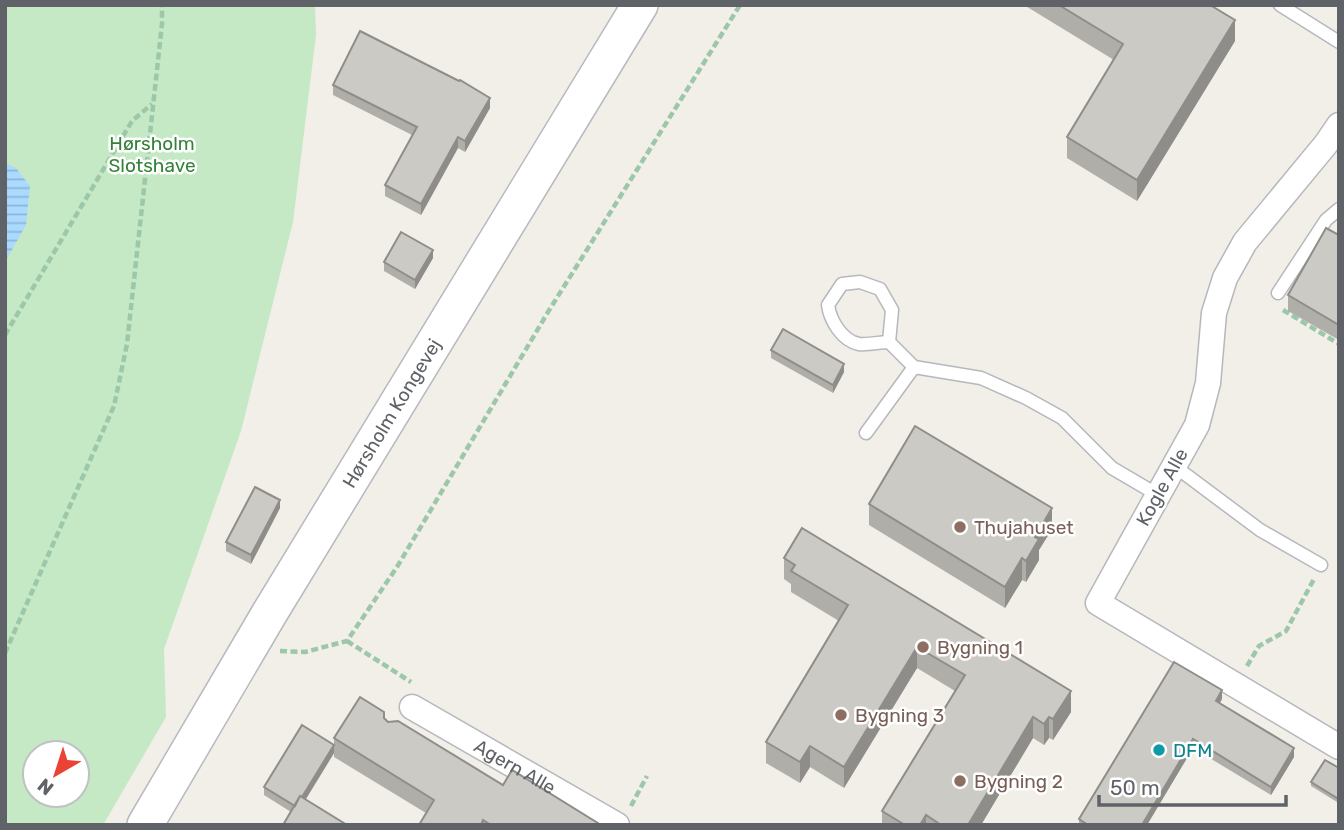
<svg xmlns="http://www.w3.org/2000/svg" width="1344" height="830" viewBox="0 0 1344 830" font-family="Rubik,sans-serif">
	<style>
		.green { fill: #c5e8c5; fill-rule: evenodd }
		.water { fill: url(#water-rules) }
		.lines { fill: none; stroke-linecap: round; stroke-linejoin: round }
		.lane-casing { stroke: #b5b8bc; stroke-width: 15 }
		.street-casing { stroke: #b5b8bc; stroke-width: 27 }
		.secondary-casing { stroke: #b6babf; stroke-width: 38 }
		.path { stroke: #9cc7a9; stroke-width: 4.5; stroke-dasharray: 7 3.5; stroke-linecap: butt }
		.lane { stroke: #fff; stroke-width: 12 }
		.street { stroke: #fff; stroke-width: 24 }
		.secondary { stroke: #fff; stroke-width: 35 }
		.wall { fill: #afaea9 }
		.shaded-wall { fill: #8f8d8a }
		.building { fill: #cccac5; stroke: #8f8d8a; stroke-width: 2 }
		.education-dot { fill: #8d6e63; stroke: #fff; stroke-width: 2.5 }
		.culture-dot { fill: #0f9aa8; stroke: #fff; stroke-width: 2.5 }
		.labels { text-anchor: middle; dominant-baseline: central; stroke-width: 5; stroke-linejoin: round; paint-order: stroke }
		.park-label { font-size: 19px; fill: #348238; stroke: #fff }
		.street-label { font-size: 19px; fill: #5f6368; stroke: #fff }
		.education-label { font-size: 19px; fill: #785e54; stroke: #fff; text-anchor: start }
		.culture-label { font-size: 19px; fill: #0d838f; stroke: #fff; text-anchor: start }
	</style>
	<defs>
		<pattern id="water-rules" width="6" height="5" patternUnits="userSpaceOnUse" patternTransform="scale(1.75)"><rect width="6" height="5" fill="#aadaff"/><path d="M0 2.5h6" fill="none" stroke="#8eb4d2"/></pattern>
	</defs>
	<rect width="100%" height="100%" fill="#f1efe8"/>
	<path class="green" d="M5,5H315L316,35L293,222L241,431L164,649L166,717L103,825H5ZM35,753H77V795H35Z"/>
	<path class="water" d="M5,163L16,168L30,186L26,225L5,262Z"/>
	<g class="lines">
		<g class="lane-casing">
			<path id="lane" d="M1280,5L1339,42
				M1278,293L1326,220L1339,209
				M889,342C880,342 868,345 859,344C842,341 830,320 828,305L842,284L860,282L880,289L892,310L889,342L914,367
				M866,433L914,367L981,378L1026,398L1062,418L1112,468L1158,495
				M1173,465L1260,530L1321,565"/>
		</g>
		<g class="street-casing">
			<g id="street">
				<path d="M1339,125L1326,144L1245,242L1225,278L1214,313L1208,383L1197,425L1098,603L1339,747"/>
				<path id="s1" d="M412,707L617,825"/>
			</g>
		</g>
		<g class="secondary-casing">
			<g id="secondary">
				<path id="s2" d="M145,825L269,614L640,5"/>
			</g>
		</g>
		<path class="path" d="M1283,310L1339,344
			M5,335L132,121L152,104
			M347,641L411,682
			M280,651L305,652L347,641L397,567L548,312L740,5
			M5,653L114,406L127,344L162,24V5
			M1247,666L1259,646L1286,631L1314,579
			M631,806L647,776"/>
		<use href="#lane" class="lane"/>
		<use href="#street" class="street"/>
		<use href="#secondary" class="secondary"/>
	</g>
	<path class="wall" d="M1024,5H1210L1235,41L1137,201L1067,158V137L1114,60Z
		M333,85L490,108L465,152L458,148L421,215L385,196V185L412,135L333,95Z
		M1339,235V340L1288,311V295Z
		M433,258L415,289L384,271V262Z
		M771,350L844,372L833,393L771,358Z
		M869,504L1052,529L1039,550V560L1026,582L1022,580L1005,608L869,525Z
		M280,508L251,564L226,551V542Z
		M784,558L1071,712L1053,740L1049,738L1044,745L1033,738L981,825H882V811L955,691L917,668L844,788L810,767L800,783L766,763V742L839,621L791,592V584L784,579Z
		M1222,699L1220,703L1294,757L1271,795L1193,748L1147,825H1079V819Z
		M384,718L388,722L503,785L601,825H419L426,813L334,757V738Z
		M334,753L306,799L291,812L264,795V787Z
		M1339,768V799L1337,802L1311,786V782Z"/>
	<path class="shaded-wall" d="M1235,20V41L1137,201V180Z
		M490,98V108L465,152V141Z
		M458,137V148L421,215V204Z
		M433,250V258L415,289V280Z
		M844,364V372L833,393V385Z
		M280,500V508L251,564V555Z
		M1052,508V529L1039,550V560L1026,582V561L1035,537Z
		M1022,558V580L1005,608V587Z
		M917,647V668L844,788V767Z
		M1222,690V699L1216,709V701Z
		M1071,691V712L1053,740V719Z
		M1033,717V738L981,825H968Z
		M1049,717V738L1044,745V724Z
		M1193,739V748L1147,825H1142Z
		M334,745V753L296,815V807Z
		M810,746V767L800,783V762Z
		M1294,748V757L1271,795V787Z
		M926,815V825H920Z"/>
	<path class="building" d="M1059,5H1210L1235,20L1137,180L1067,137L1123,44Z
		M360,31L459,81L460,80L490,98L465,141L458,137L421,204L385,185L417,127L333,85Z
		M1326,228L1339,235V325L1288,295Z
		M401,232L433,250L415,280L384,262Z
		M783,329L844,364L833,385L771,350Z
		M915,426L1052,508L1035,537L1039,539L1026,561L1022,558L1005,587L869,504Z
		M255,487L280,500L251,555L226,542Z
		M802,528L1071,691L1053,719L1049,717L1044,724L1033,717L968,825H941L926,815L920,825H905L882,811L965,675L917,647L844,767L810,746L800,762L766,742L848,605L791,571L795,565L784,558Z
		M1174,662L1222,690L1216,701L1294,748L1271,787L1193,739L1142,825H1088L1079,819Z
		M360,697L384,712V718L388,722L398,721L503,785L512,770L601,825H491L483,820L481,825H419L434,800L334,738Z
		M302,725L334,745L302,797L300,796L295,806L264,787Z
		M1325,760L1339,768V795L1337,798L1311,782Z
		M300,796L347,825H283Z"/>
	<g class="education-dot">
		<circle cx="960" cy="527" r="7"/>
		<circle cx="923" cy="647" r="7"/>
		<circle cx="841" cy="715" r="7"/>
		<circle cx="960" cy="781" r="7"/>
	</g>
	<circle class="culture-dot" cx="1159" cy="750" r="7"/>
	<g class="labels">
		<g class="park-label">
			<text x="152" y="143">Hørsholm<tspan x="152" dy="22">Slotshave</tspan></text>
		</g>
		<g class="street-label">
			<text stroke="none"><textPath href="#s2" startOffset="480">Hørsholm Kongevej</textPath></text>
			<text transform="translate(1162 487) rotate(-61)">Kogle Alle</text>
			<text stroke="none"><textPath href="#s1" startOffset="119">Agern Alle</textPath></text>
		</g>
		<g class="education-label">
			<text x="974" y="527">Thujahuset</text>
			<text x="937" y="647">Bygning 1</text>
			<text x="855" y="715">Bygning 3</text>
			<text x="974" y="781">Bygning 2</text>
		</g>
		<g class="culture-label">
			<text x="1173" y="750">DFM</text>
		</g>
	</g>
	<rect width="1344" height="830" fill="none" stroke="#5f6368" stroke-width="14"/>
	<g transform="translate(56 774) rotate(219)"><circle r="33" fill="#ffffff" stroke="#bfc1c3" stroke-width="2"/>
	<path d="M0-5L12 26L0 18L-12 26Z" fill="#ea4335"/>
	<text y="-10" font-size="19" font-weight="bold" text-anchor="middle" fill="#5f6368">N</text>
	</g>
	<path d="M1099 795v10h187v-10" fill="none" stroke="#5f6368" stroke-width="3.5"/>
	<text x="1110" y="795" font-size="21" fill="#5f6368" stroke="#ffffff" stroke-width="5" paint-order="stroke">50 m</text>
</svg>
